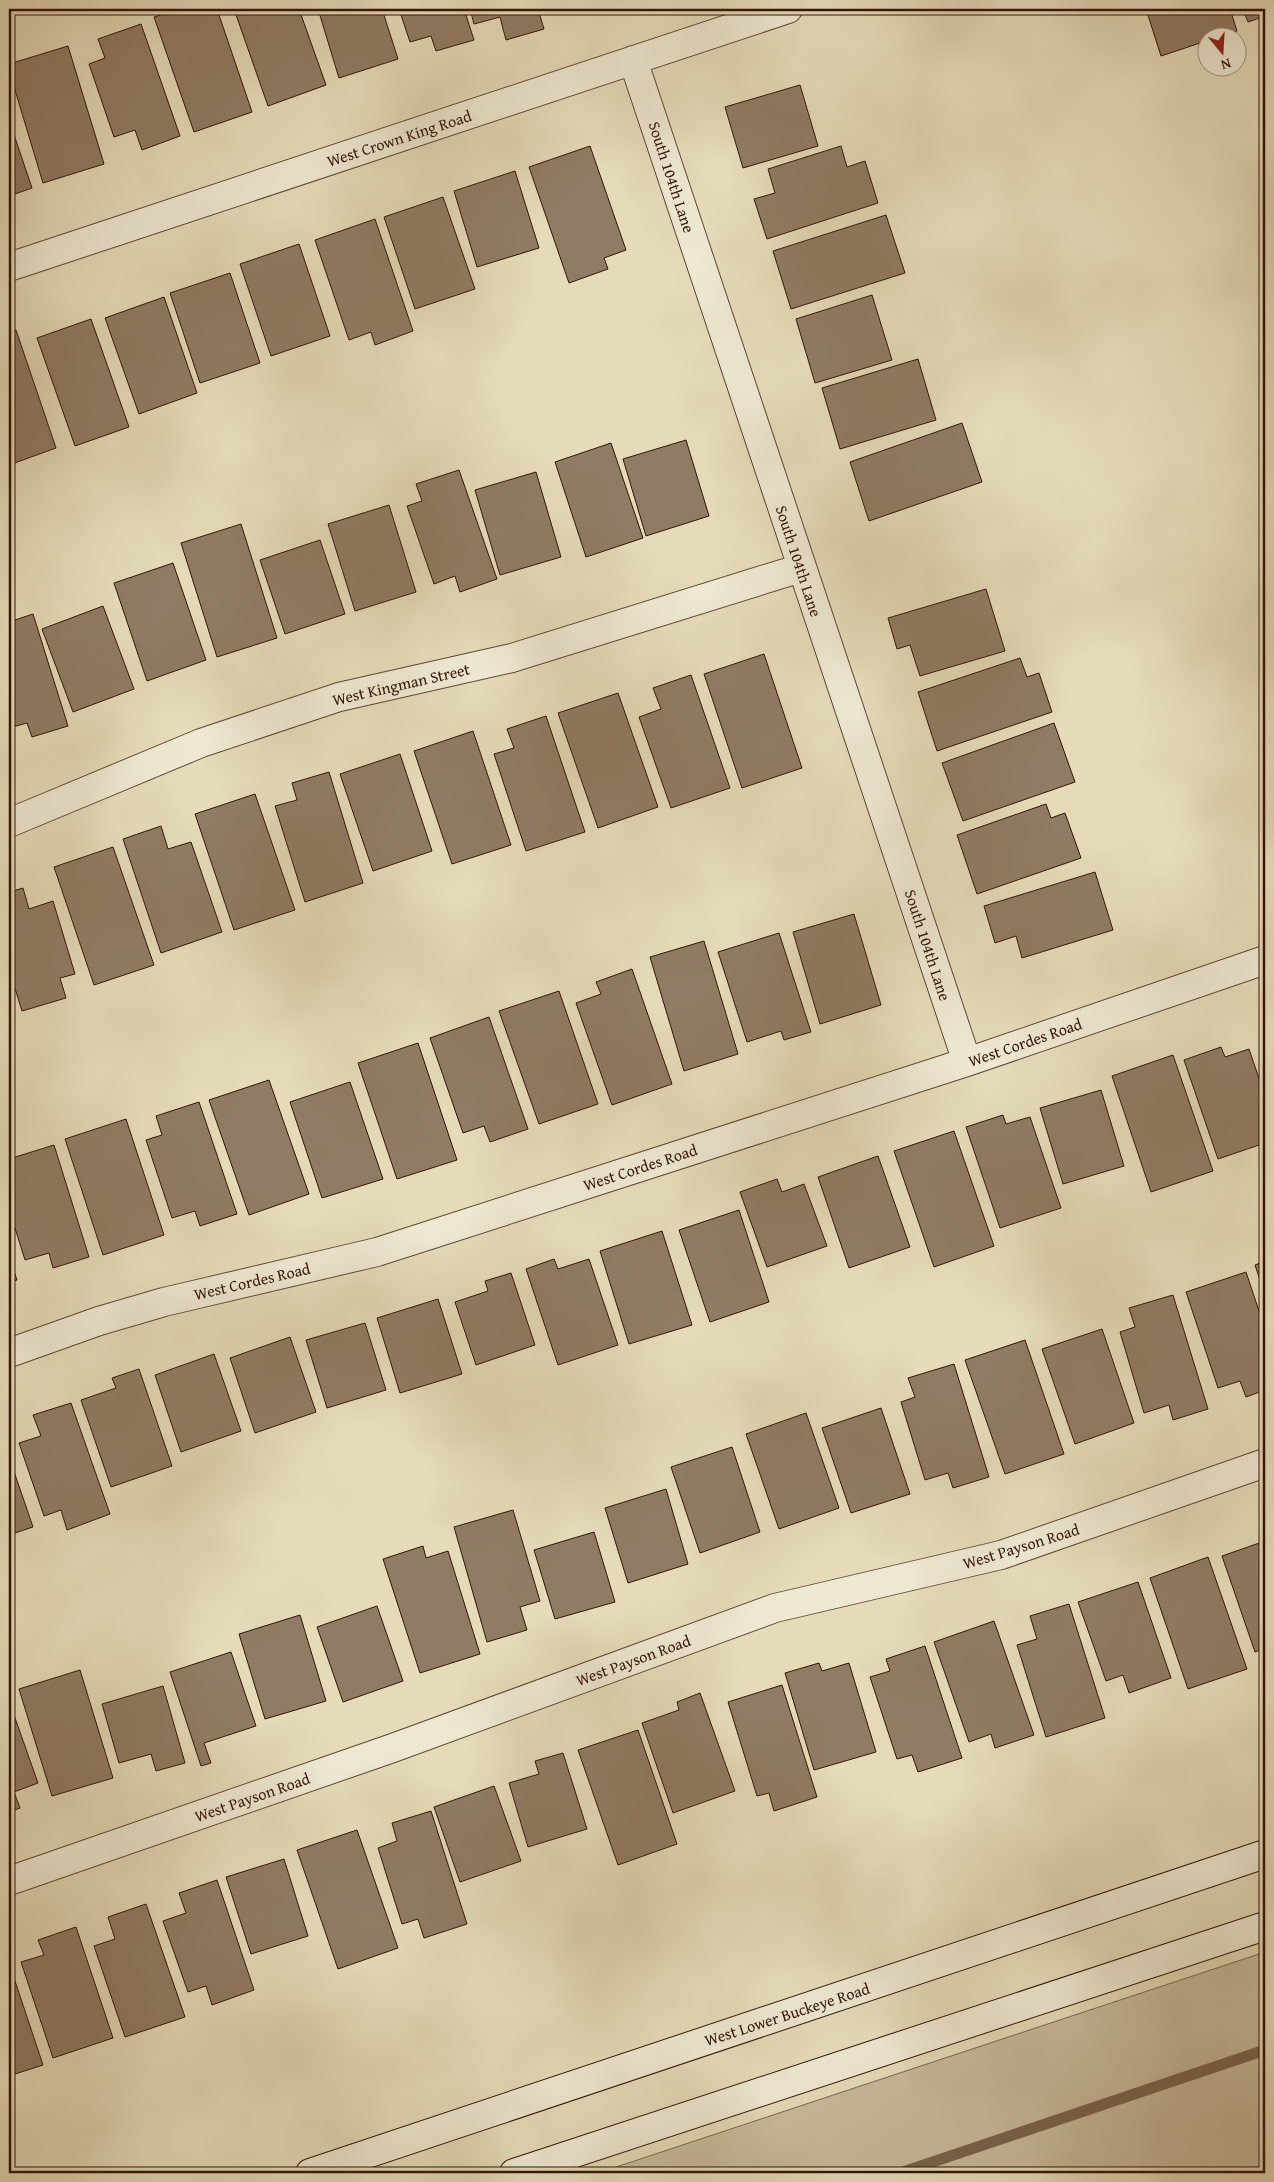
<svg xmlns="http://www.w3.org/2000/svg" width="1274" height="2182" viewBox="0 0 1274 2182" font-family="'Gentium Book Plus',serif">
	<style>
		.green { fill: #c7b99b; stroke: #7e6652 }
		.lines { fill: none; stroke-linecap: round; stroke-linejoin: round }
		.stream { stroke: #7a634e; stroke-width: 11 }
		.building { fill: #907b64; stroke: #341408 }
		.minor-casing { stroke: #604634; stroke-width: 30 }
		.secondary-casing { stroke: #341408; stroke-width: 30 }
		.minor { stroke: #eee8d2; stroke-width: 28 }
		.secondary { stroke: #eee8d2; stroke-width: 28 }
		.labels { text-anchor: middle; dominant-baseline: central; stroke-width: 4; stroke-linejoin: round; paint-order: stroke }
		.street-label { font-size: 16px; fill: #341408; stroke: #eee8d2 }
	</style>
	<rect width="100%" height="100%" fill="#e5dbb9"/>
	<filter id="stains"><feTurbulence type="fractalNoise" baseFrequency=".004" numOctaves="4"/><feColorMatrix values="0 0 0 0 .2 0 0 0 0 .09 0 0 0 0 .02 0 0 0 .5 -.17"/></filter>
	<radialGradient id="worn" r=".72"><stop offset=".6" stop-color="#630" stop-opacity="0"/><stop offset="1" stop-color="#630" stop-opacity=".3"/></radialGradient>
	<path class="green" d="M1265,1952V2173H598Z"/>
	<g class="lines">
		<path class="stream" d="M900,2173L1265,2050"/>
	</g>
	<path class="building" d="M179,9H217L252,112L194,132L154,17Z
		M234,9H299L326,85L268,106Z
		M318,9H382L398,59L339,78Z
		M399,9H464L474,40L436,51L431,36L410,42Z
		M470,9H538L544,29L506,40L500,17L474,24Z
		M562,9H578L563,14Z
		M1146,9H1230L1237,31L1218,38H1206V41L1161,56Z
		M1243,9H1265V16L1248,22Z
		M141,24L180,136L142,150L135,130L114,137L89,64L105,58L98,39Z
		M68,46L104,164L43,183L9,70V64Z
		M800,85L818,146L743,168L725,107Z
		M9,120L32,188L9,196Z
		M590,146L626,250L604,258L608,269L569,283L529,167Z
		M841,146L847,167L865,161L878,203L767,239L754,199L775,193L768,169Z
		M515,171L539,248L477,267L454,191Z
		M443,197L475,289L415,309L384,217Z
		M886,215L905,273L791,309L773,251Z
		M375,219L413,331L375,345L371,332L349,340L315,240Z
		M299,244L330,336L271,356L240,264Z
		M230,273L260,363L200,383L170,293Z
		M872,295L892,360L815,383L796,319Z
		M164,297L197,393L139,414L105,318Z
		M91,319L129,427L75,446L37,338Z
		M16,330L56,448L9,465V332Z
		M918,359L936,420L840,449L822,388Z
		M962,423L982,482L869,521L850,462Z
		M686,440L709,516L646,536L623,459Z
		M611,443L643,538L586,557L555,462Z
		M459,470L497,579L460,592L455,576L434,584L407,506L422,501L416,484Z
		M536,472L561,557L500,575L475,490Z
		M389,505L416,592L355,611L328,524Z
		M241,524L277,638L217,657L181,543Z
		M320,540L345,614L285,634L260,560Z
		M173,563L206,660L147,681L114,583Z
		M986,589L1005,651L920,676L910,645L897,649L888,618Z
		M103,606L134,689L73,712L42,629Z
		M33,614L68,726L32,737L27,723L9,728V622Z
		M764,654L802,768L742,788L704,674Z
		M1020,658L1027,677L1039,673L1052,712L937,751L918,692Z
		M691,675L730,788L671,808L639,717L661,709L653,688Z
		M618,693L658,807L598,828L558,713Z
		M546,716L585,832L526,851L494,754L514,748L507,729Z
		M1054,723L1075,782L963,821L942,763Z
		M473,731L511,845L452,864L414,751Z
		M400,754L432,851L373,871L340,774Z
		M329,772L363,883L305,902L275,806L297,800L292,783Z
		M255,794L295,910L234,930L195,814Z
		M1046,804L1051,818L1065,813L1081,858L977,894L957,835Z
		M161,826L168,849L191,842L222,932L161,953L123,839Z
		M113,847L154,965L94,985L54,867Z
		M1095,872L1113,930L1022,958L1016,936L995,943L984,906Z
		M23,888L29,909L53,901L75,974L60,978L66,998L22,1011L9,969V892Z
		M854,914L881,1005L820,1024L793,932Z
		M779,933L811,1032L784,1040L781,1031L747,1042L718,952Z
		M704,941L738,1054L684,1071L650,957Z
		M632,969L672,1084L612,1105L576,1003L601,994L596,982Z
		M559,991L598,1104L539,1124L499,1011Z
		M489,1017L528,1129L490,1142L484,1126L463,1133L430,1038Z
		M418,1043L457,1160L397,1179L358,1063Z
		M1221,1047L1225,1057L1249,1049L1265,1096V1143L1218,1159L1184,1060Z
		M1173,1055L1213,1171L1151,1192L1112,1076Z
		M269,1080L309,1194L249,1215L209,1100Z
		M350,1082L383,1179L322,1198L290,1102Z
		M1101,1090L1124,1166L1063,1184L1040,1108Z
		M199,1102L237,1214L200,1226L195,1211L172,1218L146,1140L162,1135L156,1116Z
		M1003,1115L1006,1124L1030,1117L1061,1208L1000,1228L966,1127Z
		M126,1119L164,1235L103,1255L65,1139Z
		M954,1131L994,1246L934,1267L894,1151Z
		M54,1145L89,1257L53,1268L49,1253L25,1260L9,1209V1159Z
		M878,1156L910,1247L849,1268L818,1177Z
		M777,1179L782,1192L804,1184L827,1246L767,1267L740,1192Z
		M739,1210L769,1302L710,1322L679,1230Z
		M662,1231L692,1325L629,1344L600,1251Z
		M9,1256L17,1280L9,1283Z
		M554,1259L558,1269L589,1259L618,1345L558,1365L526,1269Z
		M1265,1261V1295L1255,1265Z
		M1246,1272L1265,1329V1390L1246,1397L1240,1381L1218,1388L1186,1292Z
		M511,1273L535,1345L476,1365L455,1302L488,1291L485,1281Z
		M1173,1295L1208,1409L1173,1420L1169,1405L1144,1413L1120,1332L1135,1327L1129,1308Z
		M438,1299L462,1374L400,1393L377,1318Z
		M365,1323L386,1390L327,1408L306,1340Z
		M1102,1329L1134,1423L1075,1444L1042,1349Z
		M290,1337L316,1412L255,1433L230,1358Z
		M1025,1340L1064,1454L1005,1474L965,1360Z
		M214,1354L241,1431L181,1452L155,1375Z
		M954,1364L989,1477L953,1488L948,1473L925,1480L901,1402L915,1397L908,1378Z
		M139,1369L172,1466L111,1487L81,1400L116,1388L112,1378Z
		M71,1403L110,1514L67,1530L61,1510L44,1516L19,1443L41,1436L33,1415Z
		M881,1408L910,1494L851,1513L822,1428Z
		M806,1413L839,1508L779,1529L746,1434Z
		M732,1447L760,1532L700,1553L671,1467Z
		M9,1457L33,1527L9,1535Z
		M666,1489L688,1564L628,1583L605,1508Z
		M513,1510L540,1601L520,1607L527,1630L487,1642L454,1527Z
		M594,1532L615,1602L555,1619L534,1550Z
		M1265,1541V1648L1255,1652L1222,1556Z
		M423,1546L426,1558L448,1551L480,1654L420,1673L383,1559Z
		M1208,1557L1247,1669L1188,1689L1150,1578Z
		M1138,1582L1171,1678L1129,1693L1123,1675L1106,1681L1078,1602Z
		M1069,1604L1105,1718L1046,1737L1017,1645L1037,1639L1030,1616Z
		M377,1606L403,1681L343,1702L317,1627Z
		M300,1615L326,1701L265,1719L239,1634Z
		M994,1621L1034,1735L995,1748L991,1734L969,1742L934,1642Z
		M925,1646L962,1758L918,1772L912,1755L897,1759L870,1677L890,1671L886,1659Z
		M231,1652L256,1726L204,1743L211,1763L201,1766L170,1672Z
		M819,1663L822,1671L849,1663L876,1752L814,1770L785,1673Z
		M80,1670L113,1778L52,1796L19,1689Z
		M782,1685L817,1797L774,1811L769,1793L757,1796L728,1702Z
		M163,1686L185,1763L156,1771L151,1754L119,1763L102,1704Z
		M700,1693L735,1791L673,1813L642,1723L679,1710L677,1702Z
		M9,1701L38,1783L14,1792L20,1808L9,1812Z
		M638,1730L677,1844L618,1865L578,1750Z
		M563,1753L587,1829L528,1847L509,1783L539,1774L535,1761Z
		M494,1786L521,1861L460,1882L434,1807Z
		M431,1811L467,1924L424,1938L418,1919L402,1924L378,1848L397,1841L392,1823Z
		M357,1830L398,1948L338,1969L297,1850Z
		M284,1859L308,1936L251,1954L226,1877Z
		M217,1880L254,1990L212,2005L206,1986L188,1992L163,1921L186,1913L179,1893Z
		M146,1904L185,2017L125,2037L94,1946L115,1939L108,1917Z
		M76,1927L113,2038L53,2058L21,1962L44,1955L38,1940Z
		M9,1963L43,2065L9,2076Z"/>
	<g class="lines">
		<g class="minor-casing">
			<path id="minor" d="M633,60L967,1062
				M9,267L788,9
				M9,823L201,743L339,697L512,658L801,568
				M9,1353L99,1321L164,1302L377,1252L967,1062L1265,960
				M9,1881L390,1749L775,1608L1001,1555L1265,1463"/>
		</g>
		<g class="secondary-casing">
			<path id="secondary" d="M310,2173L1265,1854
				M514,2173L1265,1926"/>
		</g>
		<use href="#minor" class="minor"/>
		<use href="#secondary" class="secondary"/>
	</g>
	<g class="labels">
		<g class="street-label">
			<text transform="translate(399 138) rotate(-18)">West Crown King Road</text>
			<text transform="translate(672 177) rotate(72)">South 104th Lane</text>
			<text transform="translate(799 561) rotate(72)">South 104th Lane</text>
			<text transform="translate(401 684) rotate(-13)">West Kingman Street</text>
			<text transform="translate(928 945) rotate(72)">South 104th Lane</text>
			<text transform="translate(1025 1042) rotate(-19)">West Cordes Road</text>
			<text transform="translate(640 1167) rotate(-18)">West Cordes Road</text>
			<text transform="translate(252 1281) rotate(-13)">West Cordes Road</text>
			<text transform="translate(1021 1546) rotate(-17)">West Payson Road</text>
			<text transform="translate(633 1660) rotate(-20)">West Payson Road</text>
			<text transform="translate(252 1797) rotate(-19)">West Payson Road</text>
			<text transform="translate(787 2014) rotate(-18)">West Lower Buckeye Road</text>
		</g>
	</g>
	<rect width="1274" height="2182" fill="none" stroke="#e5dbb9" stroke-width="30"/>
	<rect x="10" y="10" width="1254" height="2162" fill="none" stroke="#341408" stroke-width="2.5"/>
	<rect x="15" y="15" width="1244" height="2152" fill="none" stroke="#341408"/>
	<g transform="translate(1222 52) rotate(162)"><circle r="24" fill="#eee8d2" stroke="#a49381"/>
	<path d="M0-4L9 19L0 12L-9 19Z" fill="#8f2418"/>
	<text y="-8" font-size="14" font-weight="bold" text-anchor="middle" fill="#341408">N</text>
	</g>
	<rect width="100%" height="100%" filter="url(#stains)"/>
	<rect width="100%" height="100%" fill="url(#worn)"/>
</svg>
